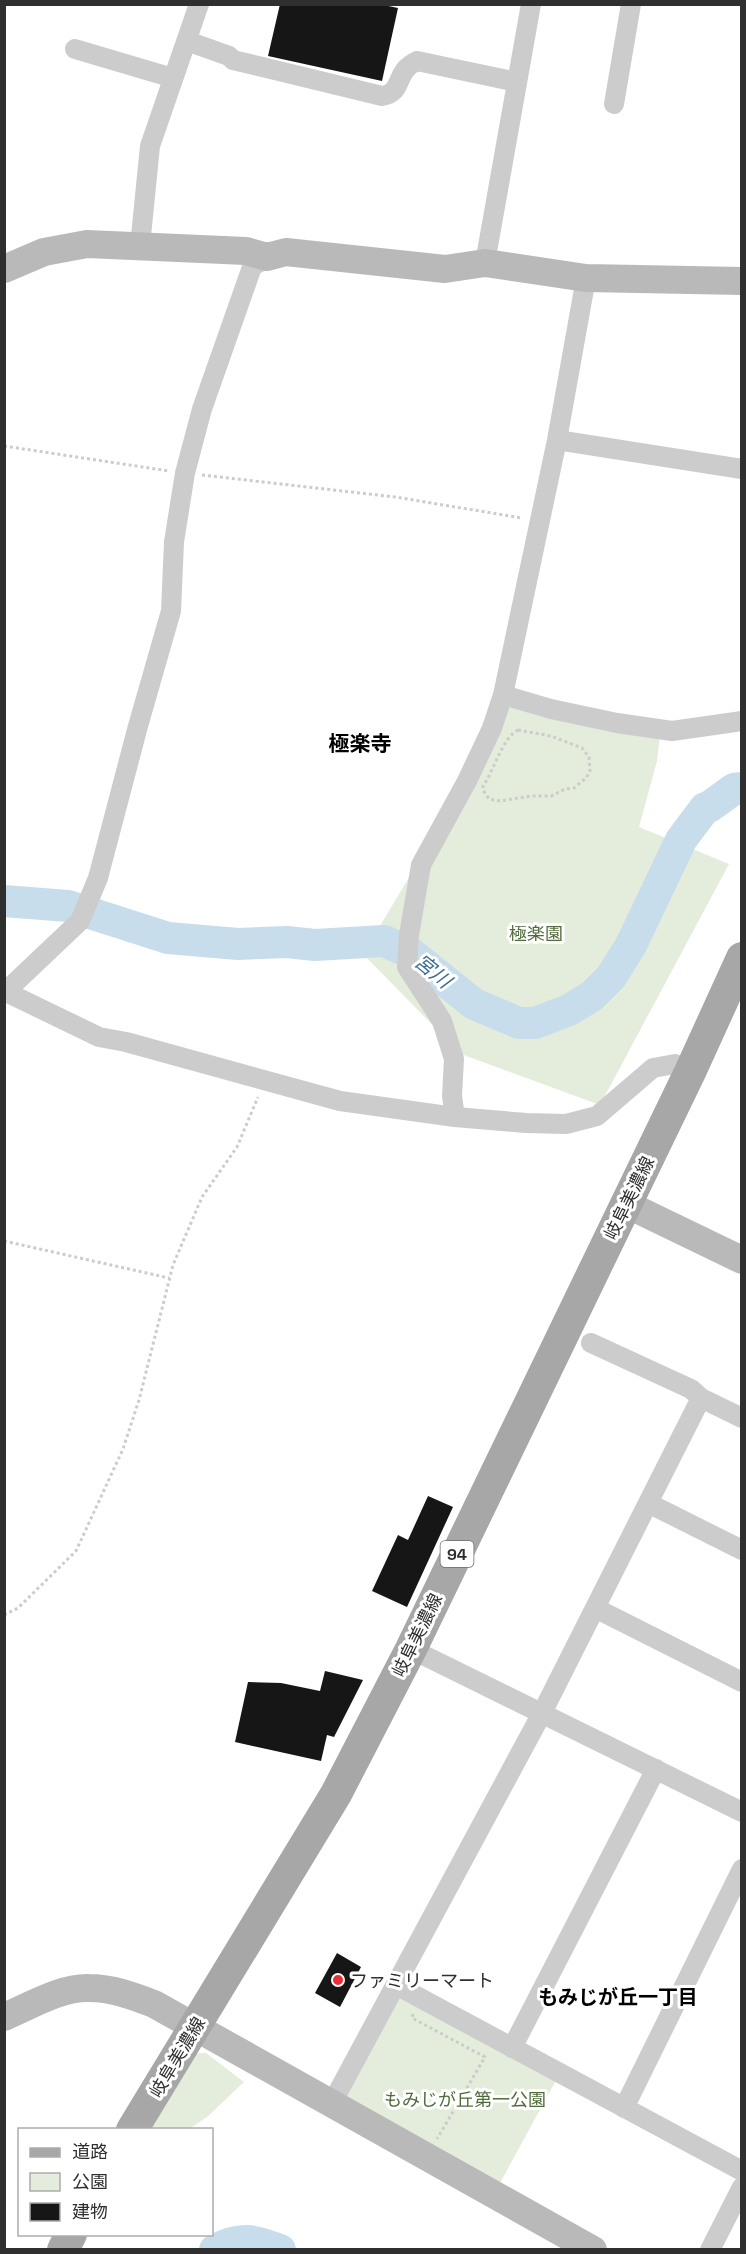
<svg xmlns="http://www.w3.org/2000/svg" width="746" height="2254" viewBox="0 0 746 2254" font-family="'Space Grotesk','Noto Sans JP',sans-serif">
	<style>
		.green { fill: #e4ecdc }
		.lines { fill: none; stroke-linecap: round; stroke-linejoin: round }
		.river { stroke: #c8ddec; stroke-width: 32 }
		.building { fill: #161616 }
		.path { stroke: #ccc; stroke-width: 3; stroke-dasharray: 3 3; stroke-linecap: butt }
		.street { stroke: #ccc; stroke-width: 20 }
		.secondary { stroke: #b9b9b9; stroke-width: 28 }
		.primary { stroke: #a7a7a7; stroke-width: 32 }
		.poi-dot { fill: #e92e37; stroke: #fff; stroke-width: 2 }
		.labels { text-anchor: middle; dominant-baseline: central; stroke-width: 6; stroke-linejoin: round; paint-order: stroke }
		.shield { fill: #fff; stroke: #6d6d6d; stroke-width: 1.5 }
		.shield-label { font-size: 16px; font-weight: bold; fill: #2f2f2f }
		.park-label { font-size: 18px; fill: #506b3b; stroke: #fff }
		.street-label { font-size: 18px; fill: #2f2f2f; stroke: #fff }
		.poi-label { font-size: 18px; fill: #2f2f2f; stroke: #fff; text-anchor: start }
		.water-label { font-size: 20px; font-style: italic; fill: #3b6e93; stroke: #fff }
		.neighbourhood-label { font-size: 20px; font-weight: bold; fill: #000; stroke: #fff }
		.quarter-label { font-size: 21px; font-weight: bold; fill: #000; stroke: #fff }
	</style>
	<rect width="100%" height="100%" fill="#fff"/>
	<path class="green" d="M503,695L661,728L657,761L639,827L729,864L600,1105L461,1054L363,954L467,781Z
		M396,1985L560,2073L494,2194L332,2103Z
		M206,2053L244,2082L207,2117L189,2129L126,2130L167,2054Z"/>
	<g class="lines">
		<path class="river" d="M4,901L68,906L168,938L238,944L287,942L315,945L384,941L409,952L474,1004L519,1023H535L569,1010L592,996L611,977L631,945L681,840L705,808L709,807L734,789L742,788
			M215,2250C241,2236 254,2240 280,2250"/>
	</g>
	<path class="building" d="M280,4H379L398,8L382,81L268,56Z
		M428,1496L453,1507L407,1607L372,1591L398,1535L408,1540Z
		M325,1671L363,1680L334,1737L327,1735L321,1761L235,1742L248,1682L281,1683L320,1691Z
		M337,1953L361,1967L340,2007L315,1993Z"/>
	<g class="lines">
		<path class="path" d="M4,446L169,471
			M202,475L395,497L522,518
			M518,730L551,736L582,748L589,757L590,771L586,778L574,788L565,789L551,796H531L500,801L489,799L483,790V786C494,771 502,738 518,730Z
			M4,1241L169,1278
			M4,1615L18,1608L76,1551L123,1449L139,1400L173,1265L202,1197L237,1147L258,1097
			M413,2014L412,2018L485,2057L437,2139"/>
		<path class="street" d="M187,41L229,56L233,60L382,96C405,92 393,72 417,61L517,82
			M75,49L173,78
			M614,104L631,4
			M140,246L150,146L199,4
			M485,263L531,4
			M557,440L742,469
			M503,695L551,709L617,723L672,731L742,721
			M4,991L99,1037L126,1042L340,1101L455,1117L526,1123L566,1124L597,1116L653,1068L675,1064L690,1072
			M4,993L80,921L98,878L138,726L171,611L174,542L185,473L202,409L252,267L267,257
			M455,1117L452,1096L454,1059L442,1021L407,967L409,935L421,865L467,781L492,728L503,695L557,440L586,278
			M591,1343L691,1389L701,1398L742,1418
			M648,1503L742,1550
			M595,1608L742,1682
			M411,1649L742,1812
			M396,1985L742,2171
			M512,2048L656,1769
			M332,2103L542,1713L701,1398
			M624,2108L742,1869
			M710,2250L742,2187"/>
		<path class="secondary" d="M4,269L44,252L87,244L246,251L267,257L286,252L445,269L485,263L586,278L742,281
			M626,1204L742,1260
			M4,2017C30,2006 61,1987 89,1988C112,1988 133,1996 154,2004L593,2250"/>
		<path class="primary" d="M132,2130L336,1794L411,1649L690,1072L742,958
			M63,2250L71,2234"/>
	</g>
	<circle class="poi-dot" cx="338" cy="1980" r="6"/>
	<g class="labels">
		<rect class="shield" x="440.5" y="1541" width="33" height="26" rx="4.5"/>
		<g class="shield-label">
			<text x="457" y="1554">94</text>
		</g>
		<g class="park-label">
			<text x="536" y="933">極楽園</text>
			<text x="465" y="2099">もみじが丘第一公園</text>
		</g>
		<g class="street-label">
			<text transform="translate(629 1198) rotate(-64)">岐阜美濃線</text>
			<text transform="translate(417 1635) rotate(-64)">岐阜美濃線</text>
			<text transform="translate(177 2057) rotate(-59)">岐阜美濃線</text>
		</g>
		<g class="poi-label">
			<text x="350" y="1980">ファミリーマート</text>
		</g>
		<g class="water-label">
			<text transform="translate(433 971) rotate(39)">宮川</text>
		</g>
		<g class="neighbourhood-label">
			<text x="618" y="1997">もみじが丘一丁目</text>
		</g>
		<g class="quarter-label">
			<text x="360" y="743">極楽寺</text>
		</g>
	</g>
	<rect width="746" height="2254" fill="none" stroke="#2f2f2f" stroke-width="12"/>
	<rect x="18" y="2128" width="195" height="108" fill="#ffffff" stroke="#acacac" stroke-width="1.5"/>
	<rect x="30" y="2148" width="30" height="9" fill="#a7a7a7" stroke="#acacac" stroke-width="1.5"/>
	<text x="72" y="2158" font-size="18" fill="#2f2f2f">道路</text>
	<rect x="30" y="2173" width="30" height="18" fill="#e4ecdc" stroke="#acacac" stroke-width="1.5"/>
	<text x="72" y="2188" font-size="18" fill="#2f2f2f">公園</text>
	<rect x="30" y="2203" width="30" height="18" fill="#161616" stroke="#acacac" stroke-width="1.5"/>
	<text x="72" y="2218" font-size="18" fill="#2f2f2f">建物</text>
</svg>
